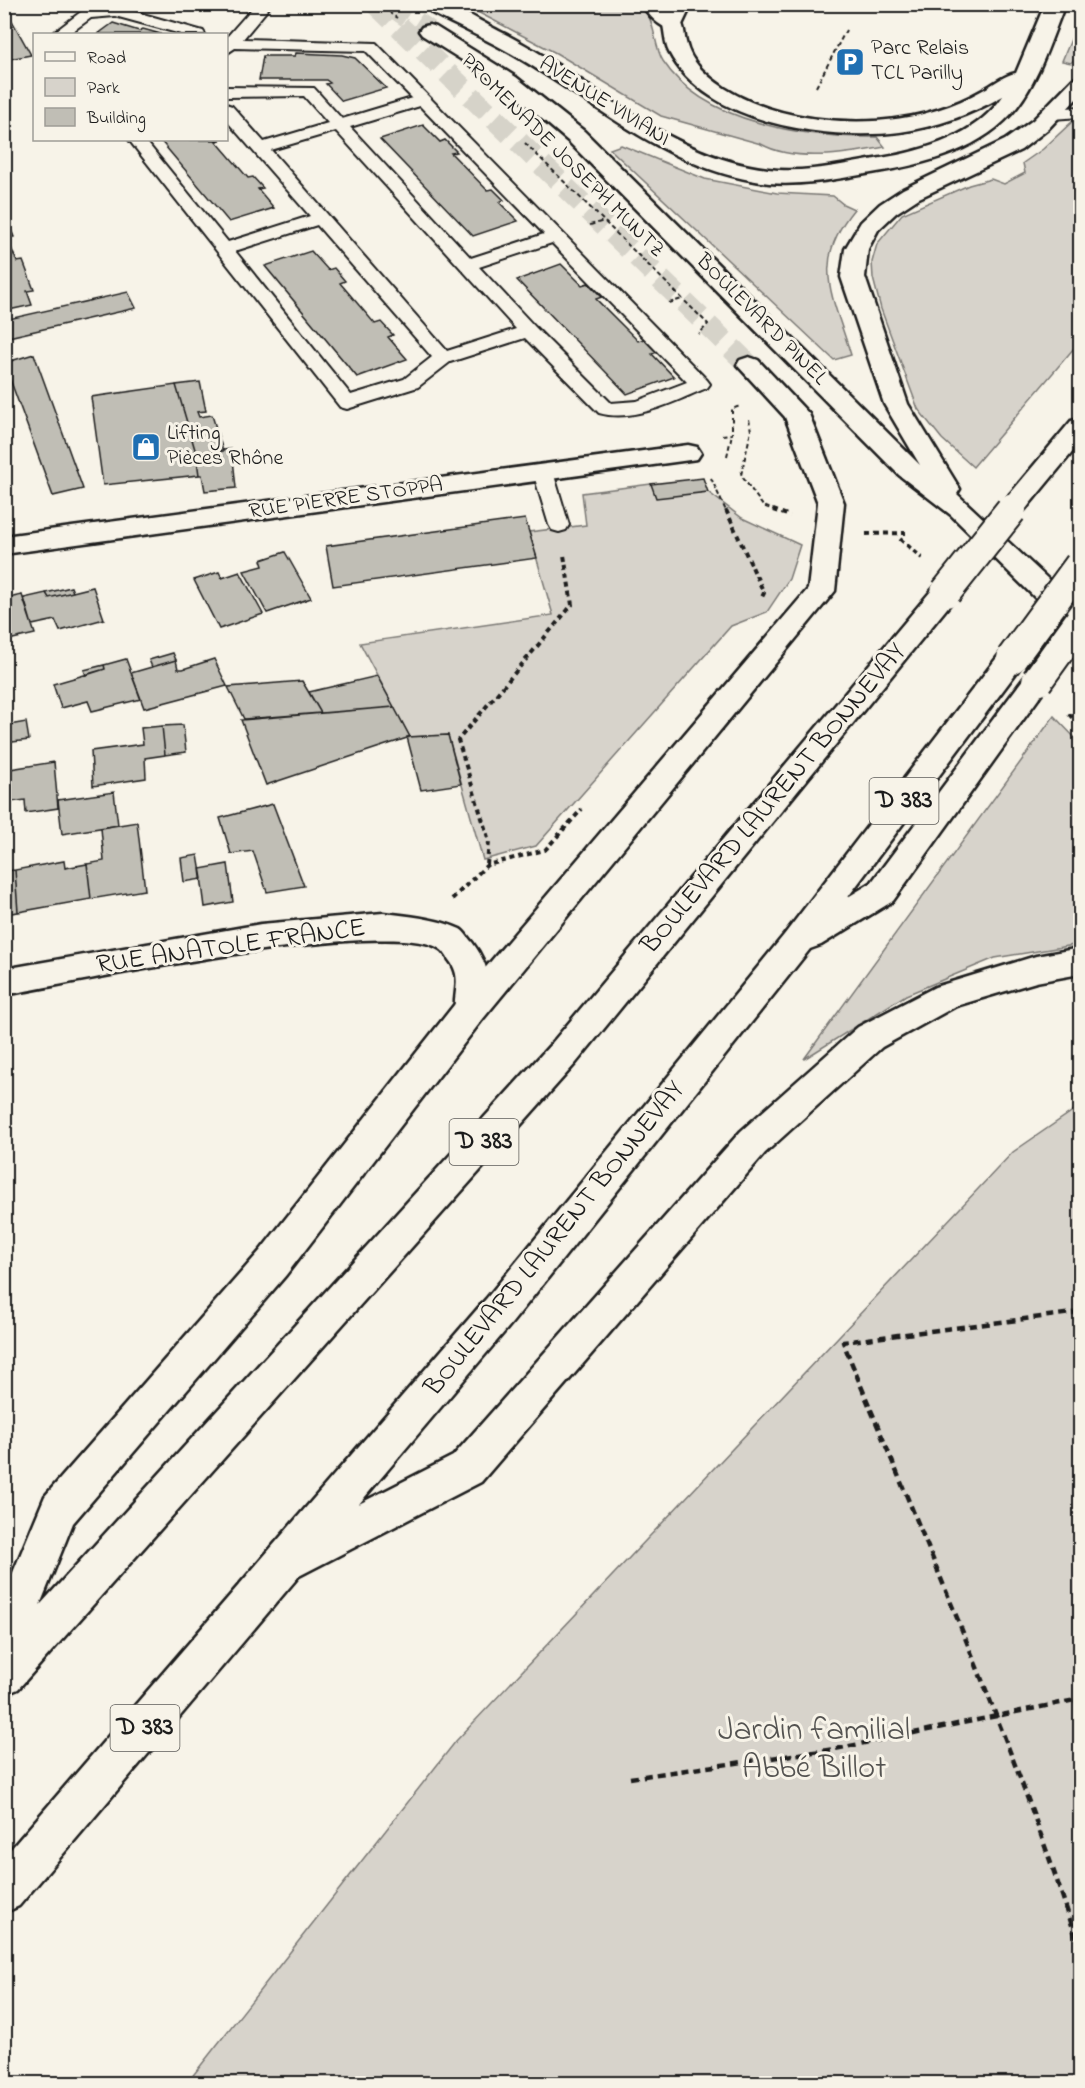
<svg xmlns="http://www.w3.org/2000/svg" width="1085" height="2088" viewBox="0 0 1085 2088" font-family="'Indie Flower',sans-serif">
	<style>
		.green { fill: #d7d3cb; stroke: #7a7874; stroke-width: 1.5 }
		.building { fill: #c0beb5; stroke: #1c1c1c; stroke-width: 1.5 }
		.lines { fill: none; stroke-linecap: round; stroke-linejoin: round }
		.primary-tunnel { stroke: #d6d3c9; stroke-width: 22; stroke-dasharray: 22 11; stroke-linecap: butt }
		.trunk-tunnel { stroke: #d6d3c9; stroke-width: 22; stroke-dasharray: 22 11; stroke-linecap: butt }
		.service-casing { stroke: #1c1c1c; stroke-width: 4 }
		.minor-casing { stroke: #1c1c1c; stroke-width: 5 }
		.primary-casing { stroke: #1c1c1c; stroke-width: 5 }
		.trunk-casing { stroke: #1c1c1c; stroke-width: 5 }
		.path-far2 { stroke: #1c1c1c; stroke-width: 2; stroke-dasharray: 4.5 3; stroke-linecap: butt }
		.path-far1 { stroke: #1c1c1c; stroke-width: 4; stroke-dasharray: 5 4; stroke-linecap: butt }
		.path { stroke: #1c1c1c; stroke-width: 4.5; stroke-dasharray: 8 5; stroke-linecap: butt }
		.service { fill: #f7f3e8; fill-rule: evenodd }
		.minor { fill: #f7f3e8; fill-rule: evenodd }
		.primary { fill: #f7f3e8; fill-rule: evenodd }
		.trunk { fill: #f7f3e8; fill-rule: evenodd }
		.trunk-bridge-far1-casing { stroke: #1c1c1c; stroke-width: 26; stroke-linecap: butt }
		.trunk-bridge-casing { stroke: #1c1c1c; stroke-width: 34; stroke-linecap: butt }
		.trunk-bridge-far1 { stroke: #f7f3e8; stroke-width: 22 }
		.trunk-bridge { stroke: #f7f3e8; stroke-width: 30 }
		.labels { text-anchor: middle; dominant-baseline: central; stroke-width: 6; stroke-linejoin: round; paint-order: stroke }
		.far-poi-label { font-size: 22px; fill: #1c1c1c; stroke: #f7f3e8; text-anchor: start }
		.far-street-label { font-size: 22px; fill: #1c1c1c; stroke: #f7f3e8 }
		.shield { fill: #f7f3e8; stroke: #5e5c59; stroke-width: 1.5 }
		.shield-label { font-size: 26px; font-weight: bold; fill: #1c1c1c }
		.street-label { font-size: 27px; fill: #1c1c1c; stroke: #f7f3e8 }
		.near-park-label { font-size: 33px; fill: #545351; stroke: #f7f3e8 }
	</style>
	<rect width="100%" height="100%" fill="#f7f3e8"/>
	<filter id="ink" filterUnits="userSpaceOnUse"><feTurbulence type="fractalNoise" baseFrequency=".0167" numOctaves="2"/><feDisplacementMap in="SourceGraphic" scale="12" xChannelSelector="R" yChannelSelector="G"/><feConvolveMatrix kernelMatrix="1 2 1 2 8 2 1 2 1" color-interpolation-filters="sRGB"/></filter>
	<g filter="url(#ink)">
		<path class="green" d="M464,5H637C657,15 652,43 663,61C704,124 808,138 877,137L885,147C847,154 795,163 761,144L661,116L556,53Z
			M1080,18V52L1071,63L1062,61Z
			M1080,119V341L973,467L942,439L918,409L881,309L873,278L872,262L877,244L902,214L969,185L991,179L1004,184L1025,173L1023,163L1043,149L1074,120Z
			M621,145L705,179L777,193L833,196L843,204L854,209C810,263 833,296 851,355L834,360L610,149Z
			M651,484L708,492L742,518L800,545L789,579L767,612L731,626L536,846L483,860L448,735L410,737L360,643L553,615L529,532L586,525L582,493Z
			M1054,716L1080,743V944L995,958L906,995L804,1059Z
			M1080,1106V2083H187L456,1741L1013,1152Z"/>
		<path class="building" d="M4,8H5L31,55L4,60Z
			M113,23L139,31L143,29L161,34H98Z
			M296,53L342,55L355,58L386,88L342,101L326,84L330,83L326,80H259L263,56H295Z
			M423,125L440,142L445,140L457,152L451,153L487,190L493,189L504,200L499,202L518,221L473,236L380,139Z
			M160,140H221L216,141L248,178L253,177L263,188L258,189L274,208L229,222Z
			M4,213L14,237L7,238L17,262L23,261L34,290L27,291L32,305L4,311Z
			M311,251L328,270L334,268L345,281L340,283L375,324L381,322L393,335L388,337L407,359L357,377L265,266Z
			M561,264L582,285L588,283L602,297L596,299L638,341L644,339L657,352L652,354L674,377L627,394L517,280Z
			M128,292L136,308L4,338V320Z
			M34,354L83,489L53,496L4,363Z
			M200,382L206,411L197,412L199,417L212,415L223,451L196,453L176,385Z
			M176,385L196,453L199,475L103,485L91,397Z
			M232,449L236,488L205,491L202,475H199L196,453Z
			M703,478L708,492L656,498L651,484Z
			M525,519L537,558L333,586L326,546Z
			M285,552L311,598L267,613L244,571L263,566L261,560Z
			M219,572L222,578L240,572L263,614L219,629L194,580Z
			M71,587L73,592L49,598L46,593Z
			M93,587L104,619L60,631L55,620L32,625L24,598L46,593L49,598Z
			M22,595L35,634L4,641V599Z
			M173,653L176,660L152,667L149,660Z
			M126,659L141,699L92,711L88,701L61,708L53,684L105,669L104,665Z
			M214,659L227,686L144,708L131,673L176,660L178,669H183Z
			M104,665L105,669L86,675L84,670Z
			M377,676L394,707L321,713L309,692Z
			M302,681L321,713L244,719L228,687Z
			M394,707L410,737L266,785L241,720Z
			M26,722L29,740L4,743V726Z
			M183,725L186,752L165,755L162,726Z
			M162,726L165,755L145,758L146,778L93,786L91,751L143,744L141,728Z
			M448,735L461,784L421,790L407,737Z
			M54,762L58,808L26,813L25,800L4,803V770Z
			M114,792L118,825L62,834L58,800Z
			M273,804L304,886L267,892L253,851L231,854L220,818Z
			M137,822L145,890L91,899L87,864L104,861L101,828Z
			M198,855L202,879L184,882L181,858Z
			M64,861L65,868L87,864L91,899L18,912L15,870Z
			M228,864L233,902L205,907L200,869Z
			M15,870L18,912L4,914V871Z"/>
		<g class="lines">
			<path class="primary-tunnel" d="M389,4L429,31"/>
			<path class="trunk-tunnel" d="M376,4L749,365"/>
			<g class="service-casing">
				<path id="service" d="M256,4H272L243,39L376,43L707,380L710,384L707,388C674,401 635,423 599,413L525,338L450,362L418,387L347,409L340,407L129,140H145L228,242L310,216L226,120V104L232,106L264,142L328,123L304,96L226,97V87L314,88L342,119L412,98L366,51L235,48L226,54V38ZM420,106L544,234L471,258L350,127ZM336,131L516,329L447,351L271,150ZM317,225L432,357L404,379L351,395L235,251ZM552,243L687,382L637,401L611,403L535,327L479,267Z
					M115,6L203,31L205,34H181L115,16L91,18L69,34H52L82,11Z
					M1080,107V117L1052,119L1044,114L1052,109Z
					M543,465L550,467L553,472L569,525L566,530L559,532L552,530L549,525L533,472L536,467Z"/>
			</g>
			<g class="minor-casing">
				<path id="minor" d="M641,4H663L669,10L672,4H692L680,29C664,33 650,17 641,4Z
					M688,445L697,447L701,453L697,459L4,554V536Z
					M383,913C408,916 436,918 460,929C465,932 468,938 472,942C490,965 495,993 482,1020L470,1023L458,1020C448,998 466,981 449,960C447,957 444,951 440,949C392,915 75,983 4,995V969L261,924Z"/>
			</g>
			<g class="primary-casing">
				<path id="primary" d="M1045,4H1065C1051,39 1040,77 1017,107C984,149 927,164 877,172C842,178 805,186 769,183C673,172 604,109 524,61C495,43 463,29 432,13L429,9L432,5C455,3 479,21 499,31C589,75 665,157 768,169C805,174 844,164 881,158C925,151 977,135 1003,96C972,114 936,127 900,132C828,141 706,124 669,52C665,44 665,34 663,25L666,21H680C685,27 684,35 686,42C688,52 695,63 702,70C755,124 870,132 937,110C953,105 969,98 983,90C994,84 1004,75 1016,73Z
					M429,25L436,27L516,77L584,131L920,465L884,404L841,277L845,249L861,222L880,204L903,189L1005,140L1033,120L1073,79L1080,77V95L1048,129L1021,150L919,198L896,213L878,230L868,249L865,277L908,404L960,489L957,494L1080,609V635L1070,632L951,515L899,475L568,141L502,85L422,35L419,31L422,27Z"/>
			</g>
			<g class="trunk-casing">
				<path id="trunk" d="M749,357L758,360L809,414L844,503L835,591L482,1020L286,1275L73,1523L40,1605L552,1043L936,585L946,583L956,585L960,592L576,1063L18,1689L4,1695V1594L45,1496L260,1251L458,1000L808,589L818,503L785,417L737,365L740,360Z
					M1080,419V443L1028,506L1019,509L1010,506L1006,500L1010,494L1071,421Z
					M1012,648L1022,651L1026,658L1022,665L848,897L871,883L1027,674L1037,671L1047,674L1051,681L893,901L821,945L810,949L512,1323L359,1504L453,1456L741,1131L858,1027L935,987L1036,956L1080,948V974L1036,982L956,1006L882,1047L765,1153L481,1482L299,1576L19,1906L4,1913V1857L486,1299L784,935L1002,651Z"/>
			</g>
			<path class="path-far2" d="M387,4L391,14L397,18
				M816,87L846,30
				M525,143L708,324L699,334
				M590,225L604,221
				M669,303L682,299
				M749,419L751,431L741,475L763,506L777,511
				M722,435L732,434V409L740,406
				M727,456L732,434
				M711,478L726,511"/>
			<path class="path-far1" d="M726,510L764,593L761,599
				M773,510L790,516
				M866,534L906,533
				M900,539L922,558
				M1069,714L1080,727
				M487,865L489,841L458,740L572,605L564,555
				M452,899L487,865L545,850L582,809"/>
			<path class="path" d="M1080,1312L843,1342C925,1543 1014,1743 1080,1950
				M630,1778L835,1749L1080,1699"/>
			<use href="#service" class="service"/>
			<use href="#minor" class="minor"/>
			<use href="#primary" class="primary"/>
			<use href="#trunk" class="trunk"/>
			<g class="trunk-bridge-far1-casing">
				<path id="trunk-bridge-far1" d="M1010,511L1019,500"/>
			</g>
			<g class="trunk-bridge-casing">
				<path id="trunk-bridge" d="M946,592L1011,510
					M1012,658L1080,565
					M1037,681L1080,621"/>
			</g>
			<use href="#trunk-bridge-far1" class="trunk-bridge-far1"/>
			<use href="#trunk-bridge" class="trunk-bridge"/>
		</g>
	</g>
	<defs>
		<g id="parking-square" transform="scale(1.5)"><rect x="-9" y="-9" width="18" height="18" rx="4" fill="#1f6fb2" stroke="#f7f3e8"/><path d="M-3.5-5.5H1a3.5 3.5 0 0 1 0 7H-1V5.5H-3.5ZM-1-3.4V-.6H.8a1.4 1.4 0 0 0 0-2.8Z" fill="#fff"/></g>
		<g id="shop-square" transform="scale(1.5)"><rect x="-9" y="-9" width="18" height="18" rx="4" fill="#1f6fb2" stroke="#f7f3e8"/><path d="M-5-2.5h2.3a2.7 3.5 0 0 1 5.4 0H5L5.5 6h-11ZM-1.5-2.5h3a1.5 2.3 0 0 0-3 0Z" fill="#fff"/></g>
	</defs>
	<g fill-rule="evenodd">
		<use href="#parking-square" x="850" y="62"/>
		<use href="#shop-square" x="146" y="447"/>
	</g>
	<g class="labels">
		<g class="far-poi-label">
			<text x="871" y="49">Parc Relais<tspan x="871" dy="25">TCL Parilly</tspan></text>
			<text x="167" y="434">Lifting<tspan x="167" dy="25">Pièces Rhône</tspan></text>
		</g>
		<g class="far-street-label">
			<text transform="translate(604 102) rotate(32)">AVENUE VIVIANI</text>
			<text transform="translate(562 156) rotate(45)">PROMENADE JOSEPH MUNTZ</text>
			<text transform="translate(761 320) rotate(45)">BOULEVARD PINEL</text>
			<text transform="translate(346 499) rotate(-8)">RUE PIERRE STOPPA</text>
		</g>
		<g class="shield">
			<rect x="869.5" y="778" width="69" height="46" rx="4.5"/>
			<rect x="449.5" y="1119" width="69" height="46" rx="4.5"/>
			<rect x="110.5" y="1705" width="69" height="46" rx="4.5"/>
		</g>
		<g class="shield-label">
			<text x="904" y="801">D 383</text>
			<text x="484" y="1142">D 383</text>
			<text x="145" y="1728">D 383</text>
		</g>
		<g class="street-label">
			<text transform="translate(774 799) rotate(-50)">BOULEVARD LAURENT BONNEVAY</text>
			<text transform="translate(231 947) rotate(-8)">RUE ANATOLE FRANCE</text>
			<text transform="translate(555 1239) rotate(-51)">BOULEVARD LAURENT BONNEVAY</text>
		</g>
		<g class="near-park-label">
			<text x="814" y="1731">Jardin familial<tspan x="814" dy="38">Abbé Billot</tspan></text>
		</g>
	</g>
	<rect width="1085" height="2088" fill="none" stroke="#f7f3e8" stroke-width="24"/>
	<rect x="12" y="12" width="1061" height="2064" fill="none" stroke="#1c1c1c" stroke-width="2" filter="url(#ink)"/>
	<rect x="33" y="33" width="195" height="108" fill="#f7f3e8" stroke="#9f9d96" stroke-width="1.5"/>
	<rect x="45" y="52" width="30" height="9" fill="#f7f3e8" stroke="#9f9d96" stroke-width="1.5"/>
	<text x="87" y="63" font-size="18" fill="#1c1c1c">Road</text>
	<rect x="45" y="78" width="30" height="18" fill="#d7d3cb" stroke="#9f9d96" stroke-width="1.5"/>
	<text x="87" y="93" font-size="18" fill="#1c1c1c">Park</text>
	<rect x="45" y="108" width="30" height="18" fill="#c0beb5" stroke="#9f9d96" stroke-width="1.5"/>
	<text x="87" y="123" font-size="18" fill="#1c1c1c">Building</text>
</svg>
